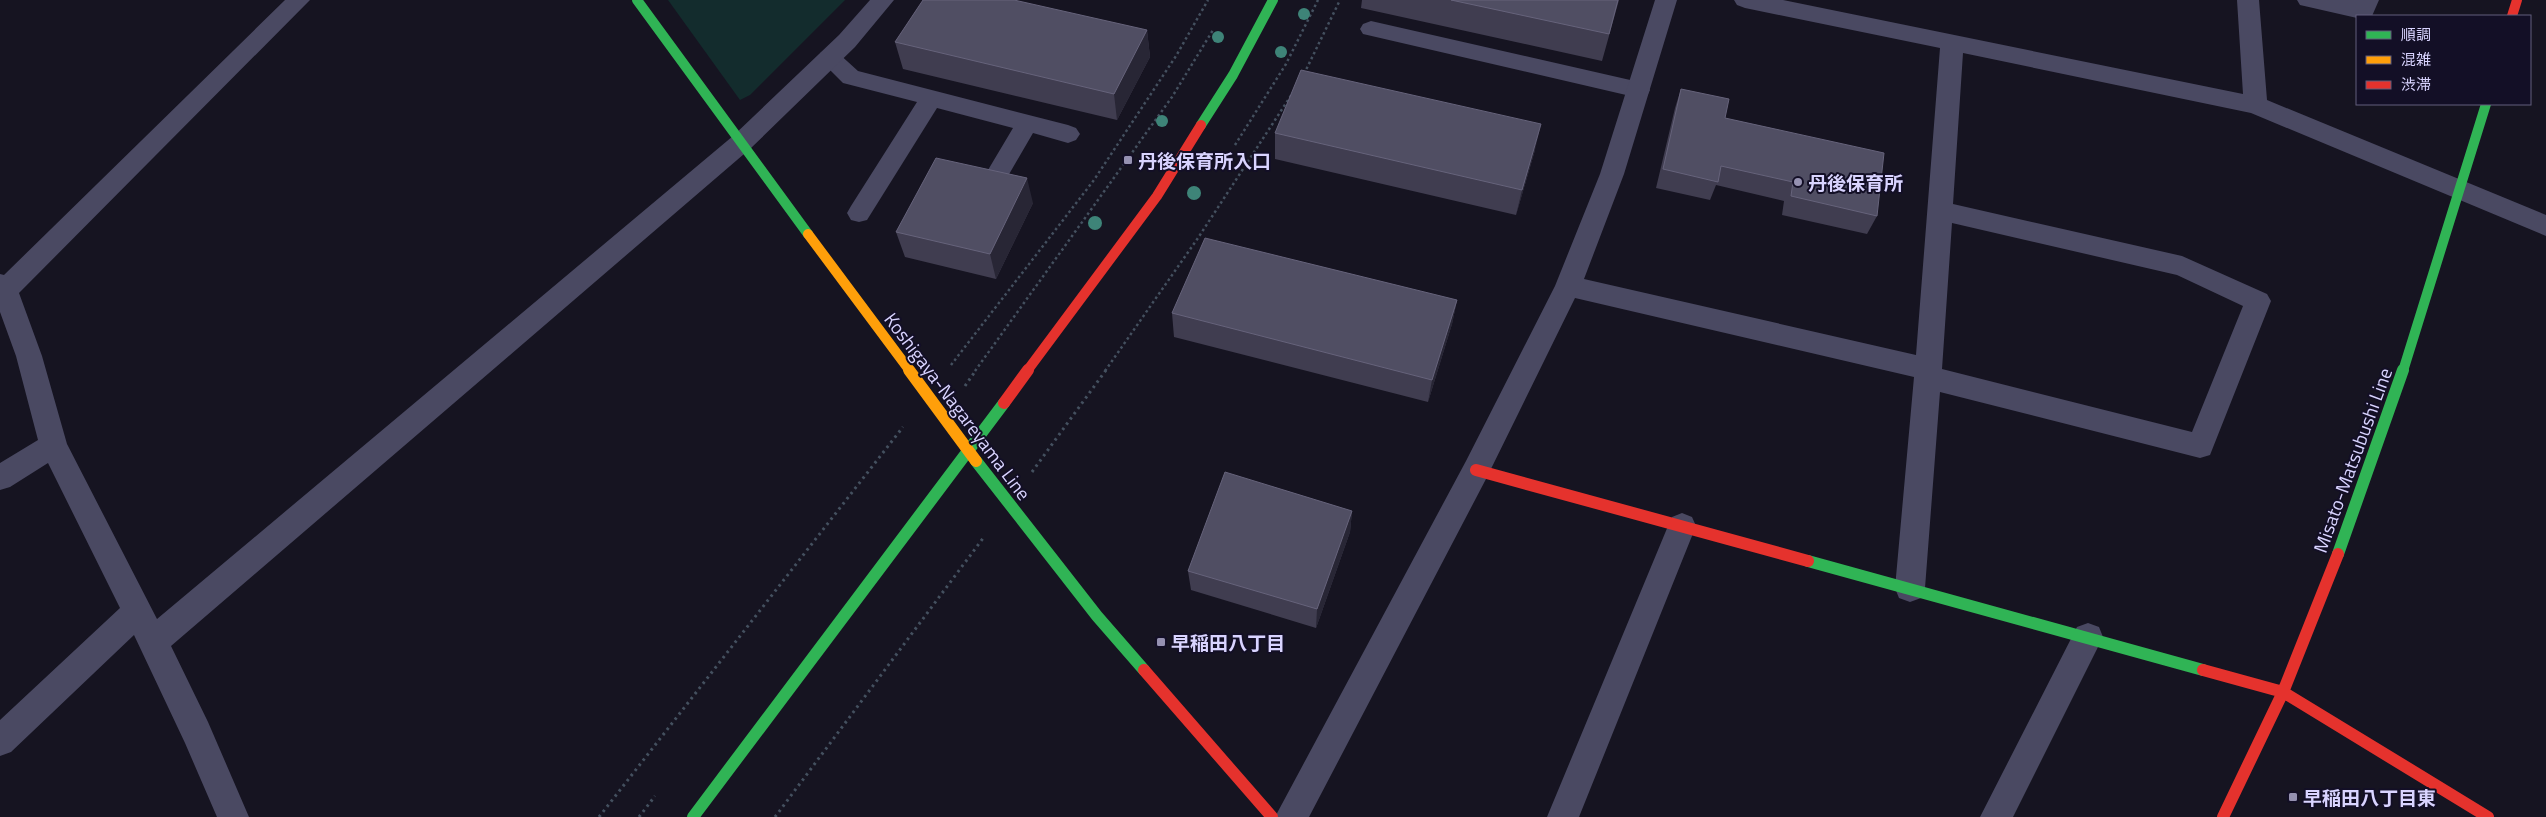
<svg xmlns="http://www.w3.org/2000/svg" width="2546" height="817" viewBox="0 0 2546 817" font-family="'Titillium Web','Noto Sans JP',sans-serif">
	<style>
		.green { fill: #132c2d }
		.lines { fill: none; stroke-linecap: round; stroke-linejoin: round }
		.path-far1 { stroke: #44505f; stroke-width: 2.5; stroke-dasharray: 2.5 3; stroke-linecap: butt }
		.path { stroke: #44505f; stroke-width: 3; stroke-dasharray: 2.5 4; stroke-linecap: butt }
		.lane { fill: #4a4962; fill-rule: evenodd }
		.street { fill: #4a4962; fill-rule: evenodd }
		.fast-far1 { stroke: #30b455; stroke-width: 10 }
		.fast { stroke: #30b455; stroke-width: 12 }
		.slow-far1 { stroke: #ff9f0a; stroke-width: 10 }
		.slow { stroke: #ff9f0a; stroke-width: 12 }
		.jam-far1 { stroke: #e5322d; stroke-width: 10 }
		.jam { stroke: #e5322d; stroke-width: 12 }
		.tree { fill: #3e8478 }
		.wall { fill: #403d50 }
		.shaded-wall { fill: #282635 }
		.building { fill: #504e63; stroke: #66637b }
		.poi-dot { fill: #9591b1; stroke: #130f26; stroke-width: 2 }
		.labels { text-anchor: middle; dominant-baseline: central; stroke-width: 4; stroke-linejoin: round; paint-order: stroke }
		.poi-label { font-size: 19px; font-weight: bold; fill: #d9d4ff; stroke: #130f26; text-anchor: start }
		.street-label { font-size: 19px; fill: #d9d4ff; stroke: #130f26 }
	</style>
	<rect width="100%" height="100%" fill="#161421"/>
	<path class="green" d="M668,0H845L750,95L740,100Z"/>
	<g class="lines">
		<path class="path-far1" d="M1304,74L1340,0
			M1235,145L1286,64L1318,0
			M951,365L1094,180L1176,56L1208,0
			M975,371L1172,97L1213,30
			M1105,371L1198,238L1292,94"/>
		<path class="path" d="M965,386L976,370
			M1032,472L1106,370
			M599,817L903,427
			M639,817L655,796
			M775,817L984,537"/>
		<path class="lane" d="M1371,21L1639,82L1647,84L1650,90L1647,96L1639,98L1363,34L1360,29L1363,24Z
			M829,50L837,52L858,71L1068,125L1076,128L1080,134L1076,140L1068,143L1033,133L1008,176L1000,179L992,176L988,170L1013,128L937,108L867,220L859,222L851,220L847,213L851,206L917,102L843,83L818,58L821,52Z"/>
		<path class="street" d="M285,0H310L19,293L42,356L67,444L157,619L733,136L839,35L870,0H894L855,47L751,148L171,646L208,722L249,817H217L185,743L134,635L11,752L0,756V720L120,608L48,463L10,487L0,490V463L38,440L16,356L0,312V274L4,275Z
			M1655,0H1677L1624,174L1584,279L1916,355L1940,48L1745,8L1737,5L1734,0H1783L2243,94L2237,0H2259L2267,100L2546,215V236L2251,113L1963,53L1953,204L2182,256L2267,294L2271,301L2210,455L2200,458L1940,392L1925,588L1921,598L1910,602L1899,598L1895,588L1914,377L1575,298L1486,479L1309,817H1275L1466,461L1555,286L1600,174ZM1952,223L2177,275L2243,306L2192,432L1942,369Z
			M2297,0H2379L2372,16L2357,18L2300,5Z
			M1682,513L1692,517L1696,526L1579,817H1547L1668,526L1672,517Z
			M2088,623L2099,627L2103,637L2013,817H1980L2077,627Z"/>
		<path class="fast-far1" d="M637,0L808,234
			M1201,125L1233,75L1273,0
			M2403,371L2486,104"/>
		<path class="fast" d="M976,461L1097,616L1144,670
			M2338,554L2403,370
			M1808,561L2203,670
			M693,817L1004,403"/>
		<path class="slow-far1" d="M808,234L910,371"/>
		<path class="slow" d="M909,370L976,461"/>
		<path class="jam-far1" d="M2512,16L2517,0
			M1027,371L1157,196L1201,125"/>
		<path class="jam" d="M1004,403L1028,370
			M1476,470L1808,561
			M1144,670L1272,817
			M2203,670L2283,692L2488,817
			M2223,817L2283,692L2338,554"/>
	</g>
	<g class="tree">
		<circle cx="1304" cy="14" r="6"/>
		<circle cx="1218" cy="37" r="6"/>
		<circle cx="1281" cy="52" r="6"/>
		<circle cx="1162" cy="121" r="6"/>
		<circle cx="1194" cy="193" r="7"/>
		<circle cx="1095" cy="223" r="7"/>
	</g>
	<path class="wall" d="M1362,0H1619L1602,61L1361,8Z
		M1147,30L1150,57L1117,120L903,69L895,42Z
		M1681,89L1877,216L1867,234L1782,215L1784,201L1716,185L1710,200L1656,188L1675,108Z
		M1275,133L1535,150L1516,215L1275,159Z
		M1033,203L996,279L905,257L896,232Z
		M1457,300L1452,324L1428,402L1174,337L1172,313Z
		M1352,511L1350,532L1316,628L1191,590L1188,571Z"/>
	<path class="shaded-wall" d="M1147,30L1150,57L1117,120L1114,94Z
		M1541,124L1535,150L1516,215L1522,190Z
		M1027,178L1033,203L996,279L990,254Z
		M1457,300L1452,324L1428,402L1432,380Z
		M1352,511L1350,532L1316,628L1317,609Z"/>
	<path class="building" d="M923,0H1014L1147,30L1114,94L895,42Z
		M1451,0H1618L1609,34Z
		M1301,70L1541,124L1522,190L1275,133Z
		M1681,89L1729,99L1725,118L1884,153L1877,216L1791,196L1793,182L1721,166L1718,182L1663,169Z
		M936,158L1027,178L990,254L896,232Z
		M1205,238L1457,300L1432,380L1172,313Z
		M1225,472L1352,511L1317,609L1188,571Z"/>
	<g class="poi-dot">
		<rect x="1123" y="155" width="10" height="10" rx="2.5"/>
		<circle cx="1798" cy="182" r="5"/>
		<rect x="1156" y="637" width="10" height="10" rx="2.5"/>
		<rect x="2288" y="792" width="10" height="10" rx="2.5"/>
	</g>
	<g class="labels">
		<g class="poi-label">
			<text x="1138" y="160">丹後保育所入口</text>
			<text x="1808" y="182">丹後保育所</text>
			<text x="1171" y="642">早稲田八丁目</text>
			<text x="2303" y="797">早稲田八丁目東</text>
		</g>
		<g class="street-label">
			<text transform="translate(958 406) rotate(53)">Koshigaya-Nagareyama Line</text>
			<text transform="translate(2352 460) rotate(-70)">Misato-Matsubushi Line</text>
		</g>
	</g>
	<rect x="2356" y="15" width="175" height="90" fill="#130f26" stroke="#625e7d"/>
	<rect x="2366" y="31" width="25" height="8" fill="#30b455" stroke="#625e7d"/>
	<text x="2401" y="40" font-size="15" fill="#d9d4ff">順調</text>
	<rect x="2366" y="56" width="25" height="8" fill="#ff9f0a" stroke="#625e7d"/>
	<text x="2401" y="65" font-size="15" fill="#d9d4ff">混雑</text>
	<rect x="2366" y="81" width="25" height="8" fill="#e5322d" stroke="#625e7d"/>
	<text x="2401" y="90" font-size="15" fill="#d9d4ff">渋滞</text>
</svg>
